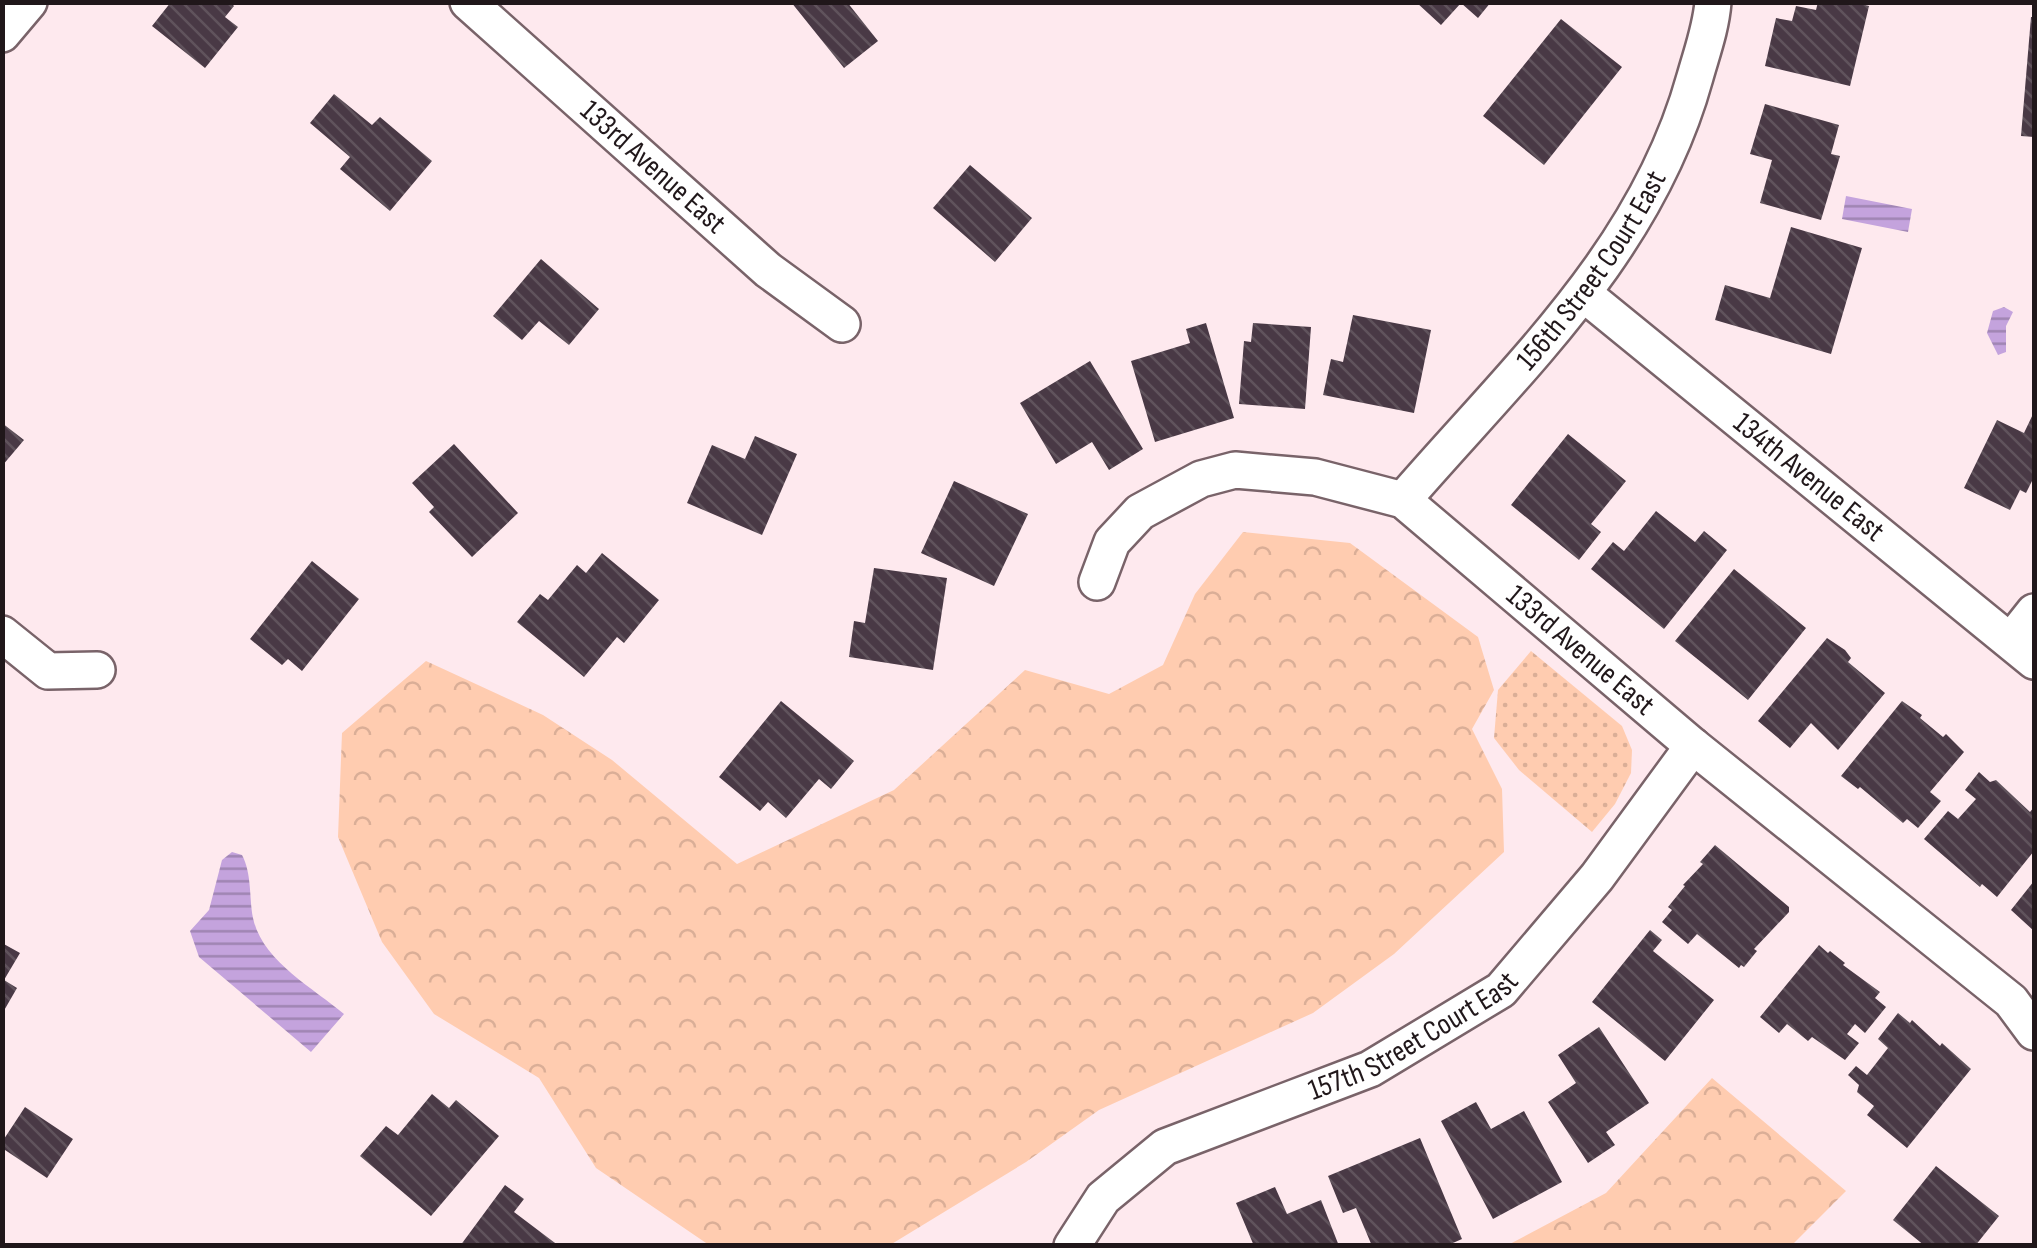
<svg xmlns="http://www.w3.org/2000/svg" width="2037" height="1248" viewBox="0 0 2037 1248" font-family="'Sofia Sans Condensed',sans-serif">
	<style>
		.forest { fill: url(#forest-crowns) }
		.park { fill: url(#park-dots) }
		.water { fill: url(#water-rules) }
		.building { fill: url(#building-back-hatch) }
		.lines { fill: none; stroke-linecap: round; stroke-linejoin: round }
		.street-casing { stroke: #796369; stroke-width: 40 }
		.street { stroke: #fff; stroke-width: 35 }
		.labels { text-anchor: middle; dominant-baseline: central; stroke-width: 10; stroke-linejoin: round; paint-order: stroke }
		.street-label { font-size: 30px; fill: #20171a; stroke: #fff }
	</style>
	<defs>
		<pattern id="forest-crowns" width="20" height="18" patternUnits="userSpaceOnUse" patternTransform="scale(2.5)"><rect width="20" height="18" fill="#ffccb0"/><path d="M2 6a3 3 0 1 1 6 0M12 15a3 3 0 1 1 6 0" fill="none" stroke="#daae97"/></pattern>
		<pattern id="park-dots" width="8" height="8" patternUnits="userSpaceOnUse" patternTransform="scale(2.5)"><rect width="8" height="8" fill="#ffccb0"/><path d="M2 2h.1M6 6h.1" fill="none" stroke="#daae97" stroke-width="1.8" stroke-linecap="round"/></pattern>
		<pattern id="water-rules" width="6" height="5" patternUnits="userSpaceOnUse" patternTransform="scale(2.5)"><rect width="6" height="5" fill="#c4a3dd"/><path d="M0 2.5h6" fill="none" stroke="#9f84b2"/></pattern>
		<pattern id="building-back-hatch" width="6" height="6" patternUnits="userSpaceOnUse" patternTransform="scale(2.5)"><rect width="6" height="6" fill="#493945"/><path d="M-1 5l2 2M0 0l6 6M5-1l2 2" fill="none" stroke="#60535c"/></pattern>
	</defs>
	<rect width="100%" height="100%" fill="#fee9ee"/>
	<path class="forest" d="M1243,532L1350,543L1478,637L1494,690L1472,729L1502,789L1504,852L1394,954L1313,1013L1099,1110L1026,1162L890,1245H709L596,1168L539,1078L434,1014L382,942L338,837L342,733L426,661L543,715L612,760L737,864L894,790L1025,670L1109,694L1163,665L1195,594Z
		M1712,1078L1846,1191L1792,1245H1508L1606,1193Z"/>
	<path class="park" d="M1531,651L1622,726L1632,750L1631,773L1615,804L1592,832L1519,770L1494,738L1498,690Z"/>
	<path class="water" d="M1846,196L1912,209L1908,232L1842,219Z
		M2004,307L2013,312L2006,326V352L1998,355L1987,333L1993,311Z
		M232,852L242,855C252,874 249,897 253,918C262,961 313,988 344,1014L311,1052L199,957L190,931L209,910L222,860Z"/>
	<path class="building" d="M171,2H230L234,6L225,17L238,27L205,68L152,26Z
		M791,2H847L878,41L844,68Z
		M1416,2H1491L1478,18L1461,3L1441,25Z
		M1818,2H1854L1869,6L1850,86L1765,66L1776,18L1792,21L1796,6L1816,10Z
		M2031,17H2034V137L2021,136Z
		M1561,19L1622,67L1544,165L1483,116Z
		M334,94L372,125L380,117L432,161L390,211L340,169L350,157L310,123Z
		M1765,104L1839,125L1831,154L1840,156L1821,220L1760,203L1772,160L1750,154Z
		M970,165L1032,218L995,262L933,208Z
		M1791,227L1862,248L1831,354L1715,320L1725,285L1770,298Z
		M541,259L599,309L569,345L539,321L522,340L493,316Z
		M1353,315L1431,330L1414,413L1323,395L1331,359L1343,362Z
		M1206,323L1234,418L1155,442L1131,361L1190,343L1186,329Z
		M1253,323L1311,327L1305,409L1239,404L1244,341L1251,342Z
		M1090,361L1143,449L1109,470L1092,442L1056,464L1020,403Z
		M2034,412V477L2026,493L2020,490L2010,510L1964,488L1997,420L2024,433Z
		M2,423L24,440L2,466Z
		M1568,434L1626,481L1591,524L1601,532L1579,560L1511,505Z
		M755,436L797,454L762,535L687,503L712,445L745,459Z
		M454,444L518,513L472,557L429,512L434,507L412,483Z
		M954,481L1028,514L994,586L921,553Z
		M1656,511L1695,542L1704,531L1727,550L1664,629L1591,569L1613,542L1624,551Z
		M602,553L659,600L624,643L617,637L584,677L517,622L540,594L548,600L577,565L586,573Z
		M312,561L359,599L302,671L288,659L282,665L250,639Z
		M874,568L947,578L933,670L849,657L854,621L865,623Z
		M1734,569L1806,628L1748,700L1675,641Z
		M1827,638L1845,650L1851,658L1848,662L1885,693L1838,750L1811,723L1790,748L1758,721Z
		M781,701L854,761L831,789L819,779L786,818L768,802L760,811L719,777Z
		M1902,701L1922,715L1920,718L1943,737L1946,734L1964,752L1930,792L1941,801L1918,828L1907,819L1903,823L1860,787L1858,789L1841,776Z
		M1979,772L1990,782L1996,780L2030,812L2034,807V851L1997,897L1982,884L1980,887L1924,839L1948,811L1958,819L1976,799L1965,790Z
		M1715,845L1789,907V912L1754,949L1757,951L1744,967L1741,965L1739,968L1697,934L1688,944L1662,922L1672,910L1668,907L1685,886L1683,885L1703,864L1700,862Z
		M2034,881V931L2011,910Z
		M1650,930L1662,940L1653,951L1714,1000L1665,1061L1592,1002Z
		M2,943L20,953L4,980L17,988L2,1014Z
		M1819,945L1828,953L1830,951L1845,963L1843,965L1880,992L1875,998L1886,1007L1865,1033L1855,1024L1847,1034L1859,1043L1845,1060L1812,1037L1808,1041L1787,1024L1779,1033L1760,1017Z
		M1898,1013L1910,1023L1912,1020L1940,1046L1942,1043L1971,1069L1907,1148L1867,1115L1874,1106L1857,1092L1859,1085L1848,1075L1856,1066L1867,1075L1888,1048L1878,1039Z
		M1599,1027L1649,1103L1606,1132L1615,1145L1588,1163L1548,1102L1576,1083L1558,1055Z
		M432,1094L449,1108L456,1100L499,1136L431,1216L360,1156L386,1126L398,1135Z
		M1476,1102L1491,1129L1524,1111L1562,1182L1493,1219L1441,1121Z
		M25,1107L73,1139L47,1178L2,1148V1142Z
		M1420,1138L1462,1239L1446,1246H1372L1356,1208L1343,1213L1328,1176Z
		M1936,1166L1999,1216L1975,1246H1925L1893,1220Z
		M505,1185L524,1199L514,1212L559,1246H460Z
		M1275,1187L1287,1214L1321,1200L1339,1246H1254L1236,1203Z"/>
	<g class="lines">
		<g class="street-casing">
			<g id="street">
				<path id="s1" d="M468,2L768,270L842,324"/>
				<path d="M2,34L29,2"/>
				<path id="s2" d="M1584,294L2034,661"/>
				<path id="s3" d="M1403,500C1518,367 1647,251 1695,77C1702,52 1711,28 1713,2"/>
				<path id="s4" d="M1097,582L1112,542L1140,512L1201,479L1235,470L1315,477L1403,500L1693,746L2011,1001L2034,1032"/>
				<path d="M2,634L48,671L97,670"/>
				<path d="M2011,641L2034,612"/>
				<path id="s5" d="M1072,1246L1103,1198L1165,1147L1370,1069L1501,990L1597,877L1693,746"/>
			</g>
		</g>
		<use href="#street" class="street"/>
	</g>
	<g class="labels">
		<g class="street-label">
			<text stroke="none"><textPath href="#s1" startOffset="248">133rd Avenue East</textPath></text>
			<text stroke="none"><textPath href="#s3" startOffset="298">156th Street Court East</textPath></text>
			<text stroke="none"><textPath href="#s2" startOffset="290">134th Avenue East</textPath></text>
			<text stroke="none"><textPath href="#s4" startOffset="592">133rd Avenue East</textPath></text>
			<text stroke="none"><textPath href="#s5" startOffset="410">157th Street Court East</textPath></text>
		</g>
	</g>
	<rect width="2037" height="1248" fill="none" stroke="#20171a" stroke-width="10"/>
</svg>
